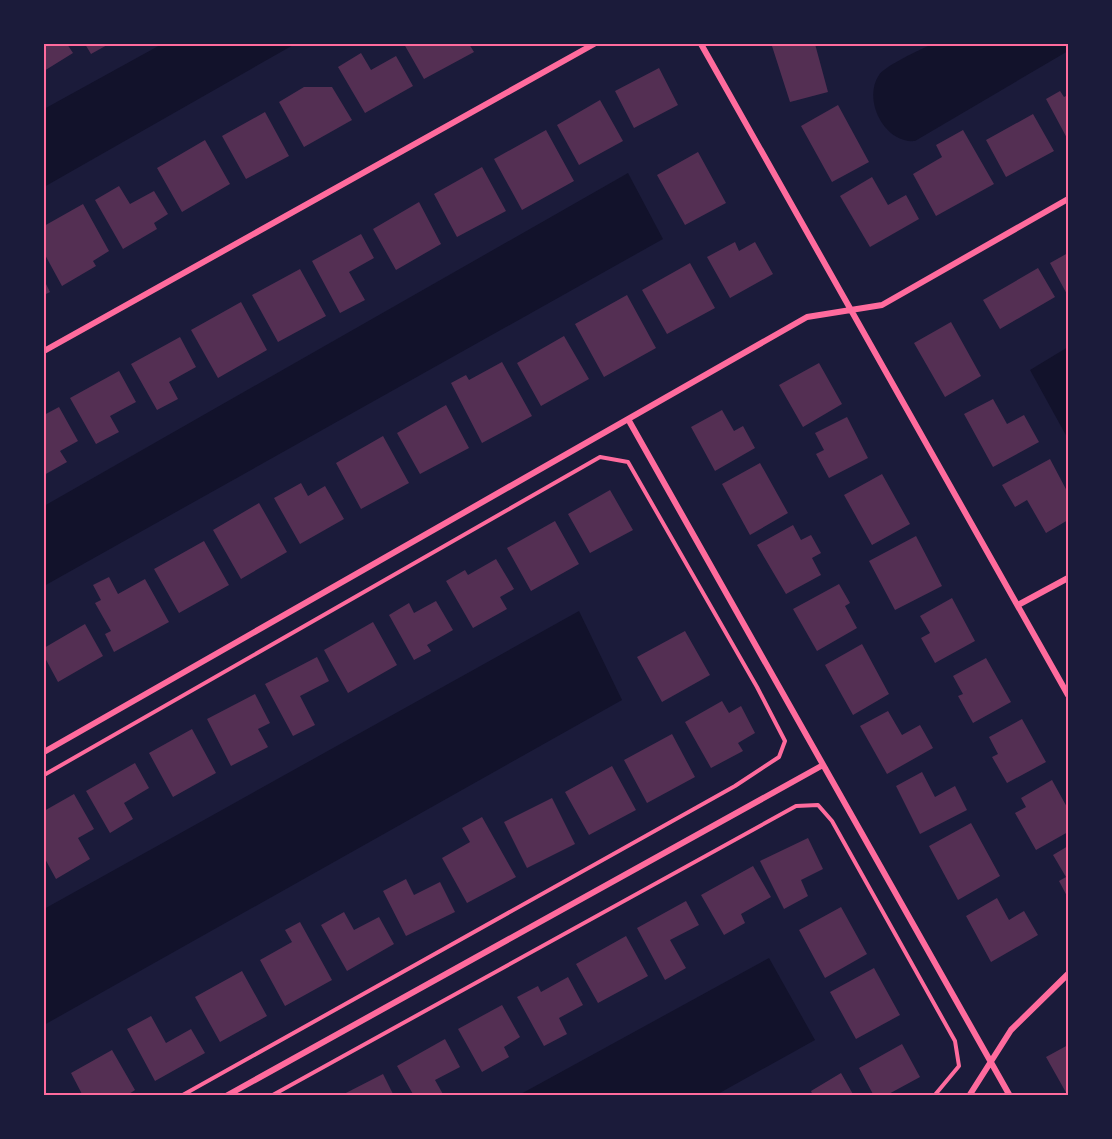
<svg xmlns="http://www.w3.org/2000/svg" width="1112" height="1139" viewBox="0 0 1112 1139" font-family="'Noto Sans',sans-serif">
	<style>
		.water { fill: #12122b }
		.building { fill: #542f53 }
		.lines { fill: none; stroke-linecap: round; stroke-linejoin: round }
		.path { stroke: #ff6b9d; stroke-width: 4 }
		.minor { stroke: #ff6b9d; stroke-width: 6 }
		.neatline { fill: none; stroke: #ff6b9d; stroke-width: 2 }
	</style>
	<rect width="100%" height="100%" fill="#1b1b3a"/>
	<path class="water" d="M162,44H295L44,187V109Z
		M932,44H1068V51L915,141C885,144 862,100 879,75C886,65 920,50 932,44Z
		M628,173L663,239L44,586V506Z
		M1068,347V439L1030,370Z
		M579,611L622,700L44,1025V909Z
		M769,958L815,1040L716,1095H519Z"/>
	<path class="building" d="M44,44H67L73,53L44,71Z
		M85,44H109L91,54Z
		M404,44H469L474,52L424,79Z
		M780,44H815L828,92L790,102L772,46Z
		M361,53L371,70L396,56L413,86L365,113L338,67Z
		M659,68L678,105L634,128L615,91Z
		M304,87H332L352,120L304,147L279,102Z
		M1060,91L1064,97L1068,95V140L1046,99Z
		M600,100L623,141L579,165L557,125Z
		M838,105L869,162L832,182L801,126Z
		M265,112L289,156L246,179L222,136Z
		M1033,114L1054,151L1006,177L986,140Z
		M546,130L574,181L522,210L494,159Z
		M963,130L994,184L936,216L913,174L942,157L936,145Z
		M205,140L230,184L182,212L157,168Z
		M698,152L726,203L685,225L657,175Z
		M482,167L506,211L457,237L434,194Z
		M872,177L888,205L906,195L919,219L870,247L840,196Z
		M119,186L130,204L154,191L168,214L154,223L157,229L123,249L95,200Z
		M419,202L441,244L396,270L373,229Z
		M83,204L109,251L93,261L96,266L62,286L44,253V226Z
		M361,234L374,258L349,272L365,300L340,313L312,261Z
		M735,242L739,251L755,242L773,274L730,298L707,257Z
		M1068,253V296L1050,263Z
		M690,263L715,308L667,334L642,290Z
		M1038,268L1055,297L1000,329L983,300Z
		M300,269L326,316L278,342L252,295Z
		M44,280L50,292L44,295Z
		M627,295L656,348L604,377L575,324Z
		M241,302L267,350L218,378L191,330Z
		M951,322L981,376L945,397L914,343Z
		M564,336L589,379L541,406L517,363Z
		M180,337L196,367L169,382L178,399L157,410L131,364Z
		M502,362L532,416L482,443L451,383L466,375L469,380Z
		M819,363L842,404L803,427L779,385Z
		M119,371L136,402L110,416L119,432L96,444L70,398Z
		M993,399L1007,424L1024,415L1039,442L993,467L964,414Z
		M446,405L469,448L420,474L397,433Z
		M59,407L78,441L60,451L67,462L44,475V415Z
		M722,410L734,431L743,426L755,448L715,471L691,427Z
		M847,417L868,458L829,478L816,454L824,450L815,433Z
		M383,436L409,483L361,509L336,463Z
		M1050,459L1068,493V520L1046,533L1027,500L1015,507L1002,485Z
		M760,463L788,513L750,535L722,484Z
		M882,474L910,524L872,545L844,495Z
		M301,483L308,496L325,486L344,519L300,544L274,498Z
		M610,490L633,530L590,553L568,514Z
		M259,503L287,552L241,579L213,530Z
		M555,521L579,564L531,591L507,548Z
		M793,525L801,540L811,535L821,553L812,558L821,575L786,594L757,545Z
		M916,536L942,586L895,610L869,561Z
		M204,541L229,585L179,613L154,569Z
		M496,559L514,589L500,597L507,609L473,628L446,581L465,570L468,575Z
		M109,577L118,594L145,579L169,622L114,652L105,634L111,631L95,603L101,600L93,585Z
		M839,584L850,603L845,606L857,628L817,651L793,609Z
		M952,598L975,641L935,663L921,638L930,633L920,616Z
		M436,601L453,630L427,645L431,651L414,660L389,615L409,603L414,613Z
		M373,622L397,665L348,693L324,650Z
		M85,624L103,656L58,682L44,656V648Z
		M685,631L710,675L662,702L637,657Z
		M862,644L889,694L853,715L825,665Z
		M317,657L329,681L300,696L315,725L293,736L265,684Z
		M986,658L1011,702L973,723L958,696L963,694L953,676Z
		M255,694L270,723L258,729L268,747L231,766L207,719Z
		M722,701L729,713L741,706L755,733L738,743L743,751L711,768L685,722Z
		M888,711L902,735L920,725L933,748L887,774L860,726Z
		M1022,719L1046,762L1007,783L992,757L998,754L989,737Z
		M192,729L216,773L173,797L149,753Z
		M672,734L695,777L647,803L624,760Z
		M135,763L149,788L124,803L133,819L110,833L86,791Z
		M612,766L636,810L589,835L565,792Z
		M922,772L935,797L955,786L967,810L920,834L896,786Z
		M1052,780L1068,809V832L1036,850L1015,813L1026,807L1021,798Z
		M74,794L94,829L78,838L90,859L56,879L44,857V811Z
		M552,798L575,844L527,868L504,822Z
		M482,817L516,877L467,903L442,858L470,842L462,828Z
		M971,823L1000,876L958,900L929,846Z
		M808,838L823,869L801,880L808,896L784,909L760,861Z
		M1068,846V898L1059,881L1066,877L1053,855Z
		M753,866L771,897L741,914L745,923L724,935L701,895Z
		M406,879L414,895L440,882L455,912L406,936L383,891Z
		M997,898L1009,920L1024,911L1038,935L991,962L966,916Z
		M686,901L699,925L670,940L686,968L665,980L637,928Z
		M841,907L867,954L825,978L799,930Z
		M344,912L354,930L379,917L394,944L347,971L321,925Z
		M300,922L332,980L285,1006L260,960L292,942L285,930Z
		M626,936L648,976L598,1003L576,964Z
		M874,968L900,1015L856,1039L830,992Z
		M242,971L267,1016L220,1042L195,997Z
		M568,977L583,1005L559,1018L567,1034L544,1046L517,997L538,986L541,992Z
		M502,1005L520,1037L504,1047L509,1057L482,1072L458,1029Z
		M151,1016L166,1043L191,1029L205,1053L155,1081L127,1029Z
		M445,1039L460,1067L435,1080L444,1096H414L397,1066Z
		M902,1044L920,1077L885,1096H874L859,1068Z
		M1068,1045V1096L1046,1057Z
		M112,1050L135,1090L126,1096H83L71,1073Z
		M841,1073L854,1096H813L811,1091Z
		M383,1074L394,1096H340Z"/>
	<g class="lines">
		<path class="path" d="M44,775L600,457L628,462L757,687L785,741L779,757L735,786L181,1096
			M271,1096L796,806L818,805L832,821L955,1041L959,1066L934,1096"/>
		<path class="minor" d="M701,44L1068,695
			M44,351L594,44
			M628,419L1010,1096
			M1018,605L1068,578
			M44,752L807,317L882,305L1068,199
			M226,1096L823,765
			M969,1096L1011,1030L1068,974"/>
	</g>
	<rect width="1112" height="1139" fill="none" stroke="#1b1b3a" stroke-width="90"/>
	<rect x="45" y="45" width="1022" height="1049" class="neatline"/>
</svg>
